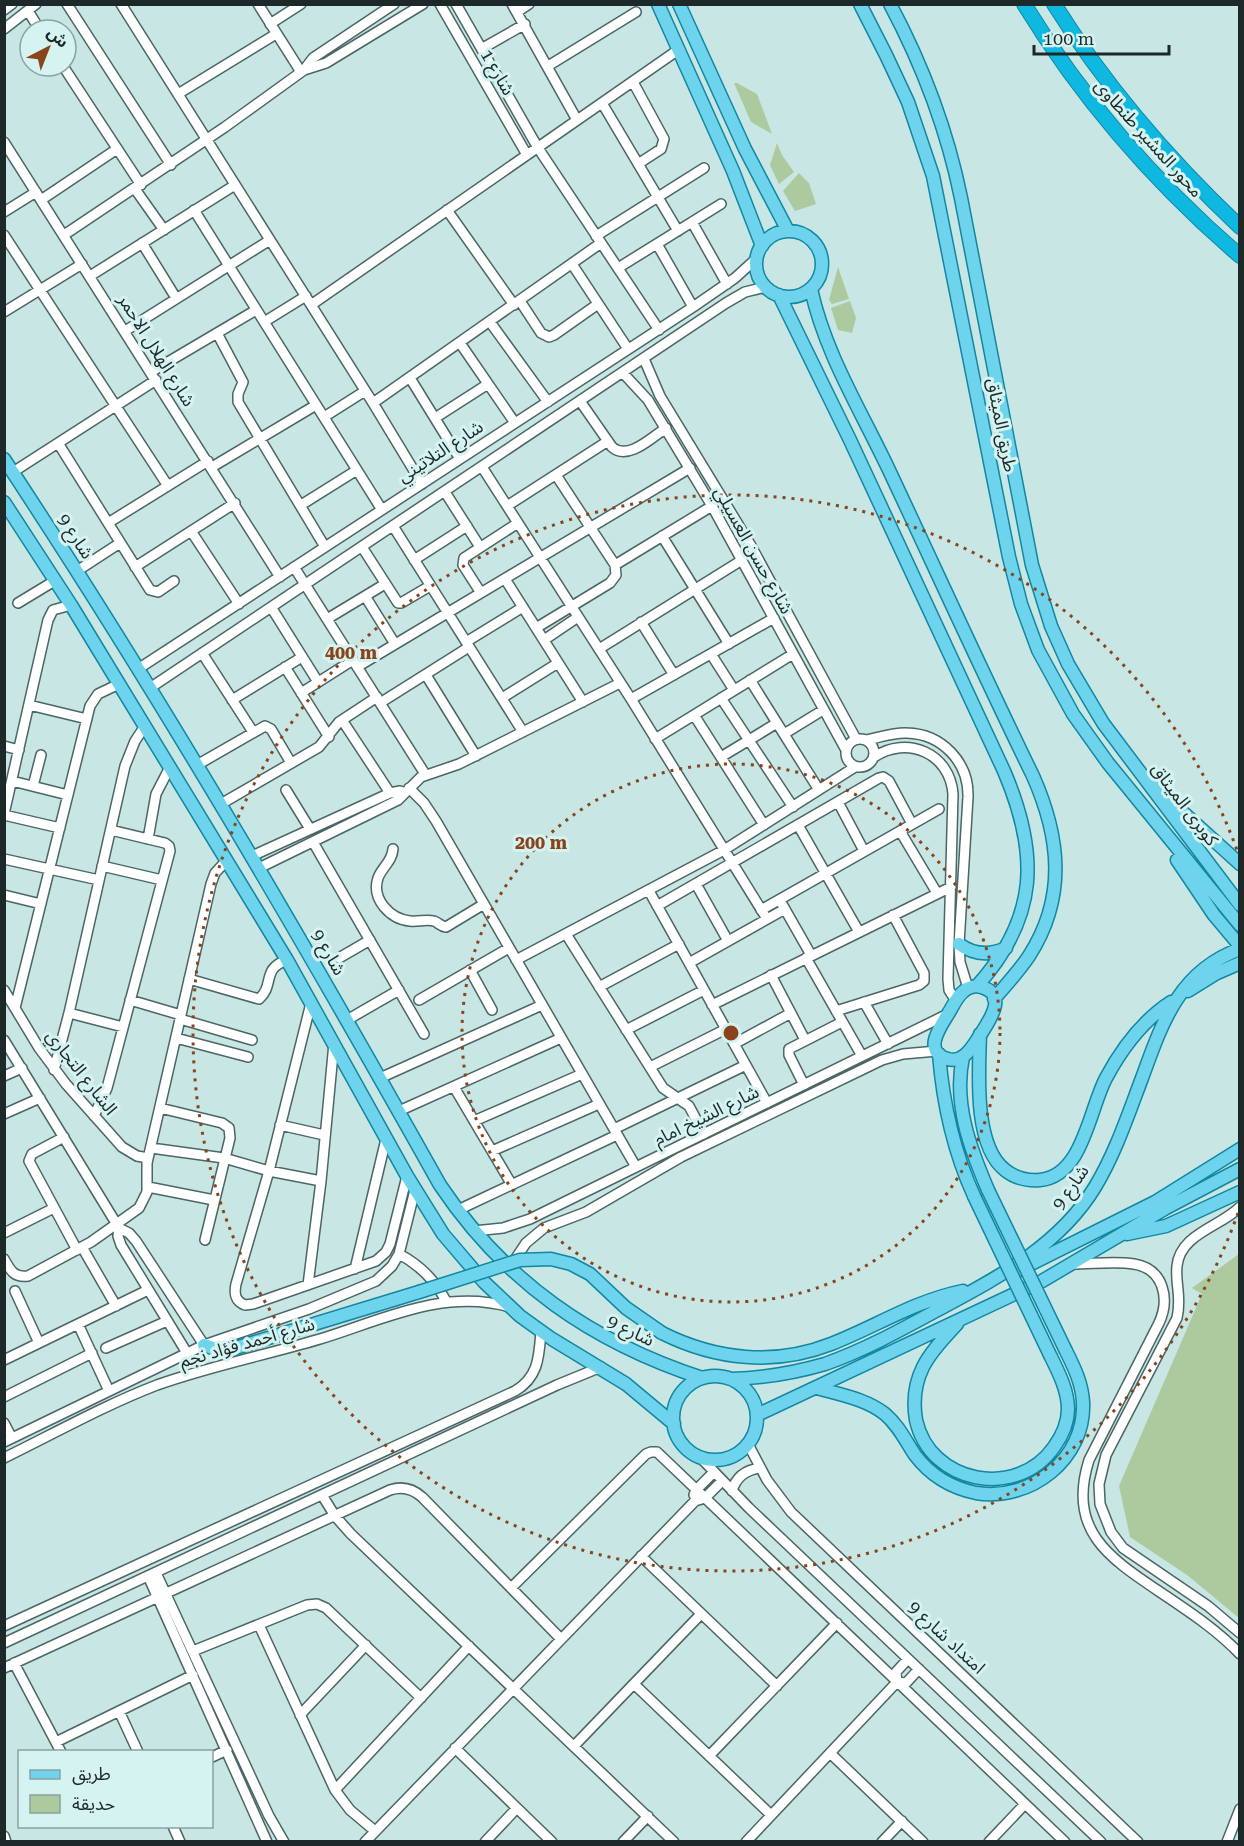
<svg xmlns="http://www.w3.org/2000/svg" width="1244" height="1846" viewBox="0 0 1244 1846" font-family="'Roboto Serif','Noto Sans Arabic',serif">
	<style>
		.green { fill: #adca9f }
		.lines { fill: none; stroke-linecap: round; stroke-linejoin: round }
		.minor-casing { stroke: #4b6665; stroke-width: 12 }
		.major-casing { stroke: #1386a0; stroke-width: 15 }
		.highway-casing { stroke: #1386a0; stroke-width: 16 }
		.minor { stroke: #fff; stroke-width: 9 }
		.major { stroke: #6ed4ed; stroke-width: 12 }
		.highway { stroke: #0eb8e1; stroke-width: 14 }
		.major-bridge-casing { stroke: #1386a0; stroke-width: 15; stroke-linecap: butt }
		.major-bridge { stroke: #6ed4ed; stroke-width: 12 }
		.ring { fill: none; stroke: #89441b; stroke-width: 3; stroke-dasharray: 3 6 }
		.labels { text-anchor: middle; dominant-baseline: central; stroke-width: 6; stroke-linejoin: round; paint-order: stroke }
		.street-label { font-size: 18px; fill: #1d2928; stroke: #d4f3f1 }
		.centre { fill: #89441b; stroke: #d4f3f1; stroke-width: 3 }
		.ring-label { font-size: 18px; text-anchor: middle; font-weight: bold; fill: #89441b; stroke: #d4f3f1; stroke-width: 6; stroke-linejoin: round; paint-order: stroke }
	</style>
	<rect width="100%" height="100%" fill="#c7e6e4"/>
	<path class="green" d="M734,83H737L757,94L772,134L751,122Z
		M777,143L782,155L794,172L779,184L770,165Z
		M799,173L809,183L816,204L795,211L783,191Z
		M838,267L849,299L832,304L829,300Z
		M850,301L856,318L852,333L838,330L831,308Z
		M1239,1254V1618L1187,1575L1130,1537L1119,1486L1202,1294L1192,1288Z"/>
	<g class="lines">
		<g class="minor-casing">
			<path id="minor" d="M67,4L171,165
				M121,4L373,403L422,484
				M258,4L301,72
				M440,4L527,155
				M456,4L538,148L659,330
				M512,4L577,120
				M4,10L12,4
				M28,11L40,30
				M517,12L529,4
				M270,24L301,4
				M4,29L36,4
				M483,48L525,24
				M63,66L141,185
				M548,66L636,12
				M304,70L326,63L423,4
				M633,82L664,139L661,149L638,164
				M178,94L276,34
				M602,103L678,231
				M4,142L280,577
				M135,189L164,230
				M41,200L117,149
				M194,210L382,510
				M447,210L514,305
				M4,212L36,192
				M692,222L727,284
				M4,235L168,486
				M64,235L225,127L304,70L313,58L394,4
				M596,236L704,168
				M142,243L176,298
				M657,244L693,307
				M572,264L628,349
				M618,268L721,204
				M90,276L235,185
				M520,301L541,333L549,337L554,335L598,304
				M311,305L678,50
				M4,312L82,264
				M264,322L306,296
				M490,322L548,402
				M125,331L270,240
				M217,333L243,382L238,394V402L325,547
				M460,343L515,423
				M644,359L660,396L750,544L856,739
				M151,372L256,310
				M623,373L648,400L712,506L846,750
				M410,378L460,459
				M580,401L612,447C628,461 651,438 666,428
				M373,403L601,243
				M324,417L365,391
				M435,418L488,384
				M58,443L150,590L158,592L174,581
				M212,467L316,405
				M482,467L631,699L767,919
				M13,472L156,380
				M445,492L480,547
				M301,505L357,470
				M507,506L608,441
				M108,523L208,461
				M393,526L523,732
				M191,531L239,604
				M662,536L729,644
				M362,547L398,603H401L430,586
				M414,560L467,526
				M615,565L712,506
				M135,567L235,503
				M294,567L425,774
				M77,571L120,543
				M505,579L583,702
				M481,593L463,565L464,558L518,523
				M365,596L395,644
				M18,603L56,580
				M271,607L318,682
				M327,619L385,584
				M641,622L674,675
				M536,628L610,583L616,575L615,565L556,475
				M544,640L578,617
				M466,642L523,607
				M599,649L742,560
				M202,653L253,732
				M711,654L734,690
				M285,667L329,737
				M357,667L690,468
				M138,669L693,307L735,278L757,258
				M426,675L476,756
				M750,680L819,790
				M150,688L726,303L745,292L766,287
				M301,693L353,660
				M502,698L558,663
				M721,698L793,807
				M631,699L774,618
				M232,700L302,657
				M380,703L469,647
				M29,705L87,719
				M694,715L764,825
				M342,720L390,793
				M784,734L823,710
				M846 753a14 14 0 1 1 28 0a14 14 0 1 1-28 0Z
				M655,739L793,654
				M865,740C879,738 893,732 907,733C942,734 969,762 968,797L959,944L960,962L968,988
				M4,746L19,750
				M721,757L777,723
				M874,757C907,735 950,753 953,794L948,979L949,990L956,1001
				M197,765L265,726L271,729L291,763
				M12,781L68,795
				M33,786L41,755
				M409,788L424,803L436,821L636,1167
				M286,790L310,829
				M838,802L864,851
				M221,804L319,747L339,722L377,697
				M4,814L48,620L53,610L71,605
				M4,815L60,828
				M798,825L859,932
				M900,831L937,893
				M148,839L156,794L170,767
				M313,842L424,1034
				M393,849C392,862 382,867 378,878C371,899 390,919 410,921C418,922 426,919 434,921C439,923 440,926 446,927L484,904
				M252,856L390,793L400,791L405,793
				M4,859L99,880
				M102,866L162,880
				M259,868L398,800L421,777L459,764L620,683
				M696,884L728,941
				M649,891L767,1103
				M4,895L41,904
				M782,904L811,955
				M657,906L879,778L883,777L889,781L912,824
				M761,910L939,809
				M566,934L663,1088L689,1106L704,1134
				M339,958L370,940
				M806,958L862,1056
				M516,960L724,850L855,767
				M689,963L785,909
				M470,970L492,1010
				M771,975L805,1040
				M189,979L259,999C275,985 261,969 287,960
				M599,987L679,944
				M4,990L39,1048L66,1084L122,1147L137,1156L148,1158
				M130,1000L181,1015
				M419,1000L509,948
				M864,1002L888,1044
				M311,1003L269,1171L236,1284C234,1294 235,1301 245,1305L253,1304L376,1261L386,1252L390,1244L407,1176
				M712,1005L951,887
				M15,1008L90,706L98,694L119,684
				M836,1011L919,985L924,981V973L893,915
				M69,1013L123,1027
				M180,1019L252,1040
				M347,1020L399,990
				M626,1030L704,990
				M176,1038L248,1057
				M4,1040L119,1228L129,1233L136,1241L204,1345
				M734,1044L791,1013
				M650,1067L726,1029
				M54,1070L69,1013L125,766L135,741L145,726
				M4,1076L22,1068
				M380,1078L542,1005
				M804,1085L789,1055V1049L842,1022
				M454,1087L512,1185
				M160,1108L222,1123L229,1128L230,1138L205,1240
				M399,1111L561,1038
				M4,1114L40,1098
				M94,1116L107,1088L170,851L169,846L165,843L111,830
				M474,1121L582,1074
				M280,1125L324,1135
				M614,1129L746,1065
				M64,1137L32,1154L29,1161L77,1250
				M151,1148L224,1158L269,1171L321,1181
				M492,1151L599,1104
				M148,1187L214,1200
				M1240,1207C1220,1227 1180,1234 1177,1266C1175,1285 1182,1296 1177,1318L1106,1455L1099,1484L1100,1504L1111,1532L1123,1548L1208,1606L1240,1633
				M458,1210L617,1135
				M119,1228L118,1236L121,1245L187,1353
				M474,1231L503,1228L530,1219L948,1014
				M4,1233L54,1208
				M82,1247L116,1306
				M399,1254C420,1265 435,1280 446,1301
				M4,1259C10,1270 14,1278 28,1276L91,1242L139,1208L147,1192V1163L211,884L215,873L227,860
				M512,1264L526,1243L544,1228L586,1212L681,1157L882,1060L903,1054L937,1051
				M1073,1264C1093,1264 1115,1261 1134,1264C1164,1269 1170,1299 1159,1323L1089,1460C1067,1530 1108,1557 1160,1592C1188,1611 1216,1629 1240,1654
				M355,1269L386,1139
				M308,1285L321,1181L334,1043
				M15,1291L39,1343
				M78,1324L109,1391
				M106,1348L167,1321
				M4,1360L148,1290
				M4,1397L92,1353
				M4,1423L12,1438
				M4,1442L204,1345L309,1309L376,1281L392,1266L399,1254L415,1190
				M748,1444L767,1480L791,1512L1138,1842
				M699,1456L749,1508L1101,1842
				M4,1458C55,1433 105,1405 157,1385C210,1366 266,1355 320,1339C382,1320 444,1288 510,1307
				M732,1491C736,1477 745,1470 760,1468
				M322,1495L335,1516L351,1534L674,1842
				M694,1495L696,1490L714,1472
				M641,1556L777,1686
				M156,1573L269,1816L284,1842
				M148,1576L267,1842
				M511,1588L646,1454L651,1452H657L1065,1842
				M259,1625L335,1790L350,1810L375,1831
				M4,1626L515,1391C539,1377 539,1356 541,1331
				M4,1643L557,1385L601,1367
				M193,1651L307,1605L317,1604L326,1608L421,1698
				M14,1663L61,1752
				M4,1668L390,1490C402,1486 413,1489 422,1497L561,1639
				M897,1682L906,1683L919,1669
				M634,1684L771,1815
				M119,1711L138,1752
				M300,1715L366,1645
				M56,1742L193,1675
				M574,1746L701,1614
				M455,1748L552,1842
				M830,1753L923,1842
				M709,1756L837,1623
				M212,1757L227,1750
				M335,1790L469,1646
				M173,1826L180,1842
				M4,1836L6,1842
				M365,1842L695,1501L705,1498L722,1481
				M485,1842L517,1808
				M623,1842L648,1816
				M746,1842L897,1682L896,1672L908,1659
				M882,1842L902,1821
				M989,1842L1025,1804
				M1227,1842L1240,1809"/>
		</g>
		<g class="major-casing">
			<path id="major" d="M658,4L733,171L762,246
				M679,4L745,149L788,231
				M860,4L886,55L908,102L933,176L1009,557L1021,604L1038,650L1073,714L1108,763L1240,925
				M890,4C923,66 947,129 961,198L1032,565L1051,626L1068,664L1103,723L1240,905
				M756 264a33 33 0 1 1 66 0a33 33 0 1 1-66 0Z
				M811,289C825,353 860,409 888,468C936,570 983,674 1033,776C1060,837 1067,897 1029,956C1019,971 1006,985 994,999
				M779,295L850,440L1004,771C1039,853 1039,917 977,986
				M4,459C160,695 302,939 440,1185C505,1282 592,1342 702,1378
				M4,502L71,605L287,960L407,1176L443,1234L484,1282L520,1316L552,1339L626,1384L674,1424
				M1156,788L1240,864
				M1177,860L1214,915L1240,946
				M959,944C974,955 989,956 1006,948
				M977,986C1011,992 989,1021 979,1037C975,1043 971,1050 965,1055C960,1059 954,1061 948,1059C922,1052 940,1027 948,1014C953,1006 957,996 964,991C968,987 972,987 977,986Z
				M1188,991L1217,973L1240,963
				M980,1034C979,1071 973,1145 1005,1170C1015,1178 1027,1181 1040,1180C1083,1176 1089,1110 1106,1078C1122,1048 1142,1021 1171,1002
				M939,1054C943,1104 953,1150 974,1196
				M963,1057C953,1103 970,1148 988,1190
				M1127,1234L1166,1226L1240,1192
				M1017,1271L1155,1202L1240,1149
				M957,1324C945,1337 931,1351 923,1367C915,1383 913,1402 916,1420C930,1484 1017,1500 1054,1447C1062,1436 1068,1422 1068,1409C1068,1391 1059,1373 1051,1357
				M662,1333C716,1360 775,1366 831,1344C877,1326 914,1301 963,1291
				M204,1345L218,1350L232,1349L419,1292
				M673 1418a42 42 0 1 1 84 0a42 42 0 1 1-84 0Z
				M731,1379C763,1378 794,1373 825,1364C862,1351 897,1332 932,1313C993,1280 1058,1248 1095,1187C1115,1154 1128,1115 1142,1078C1162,1023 1179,971 1240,949
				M817,1388C841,1395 866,1399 885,1414C899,1426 905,1440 915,1455C930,1475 952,1488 976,1493C1030,1502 1086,1459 1083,1402C1082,1383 1074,1367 1066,1351
				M757,1415L1042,1281L1166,1208L1240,1169"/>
		</g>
		<g class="highway-casing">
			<path id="highway" d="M1024,4C1083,100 1155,183 1240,256
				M1054,4C1106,87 1169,160 1240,227"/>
		</g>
		<use href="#minor" class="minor"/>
		<use href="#major" class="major"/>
		<use href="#highway" class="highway"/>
		<g class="major-bridge-casing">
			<path id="major-bridge" d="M988,1190L1066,1351
				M974,1196L1051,1357
				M419,1292L520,1260L551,1259L571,1264L590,1274L626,1308L662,1333"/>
		</g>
		<use href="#major-bridge" class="major-bridge"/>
	</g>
	<g class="ring">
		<circle cx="731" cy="1033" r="269"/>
		<path d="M1238 1213A538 538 0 1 1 1238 853"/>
	</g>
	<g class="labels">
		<g class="street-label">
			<text transform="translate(498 72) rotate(60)">شارع 1</text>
			<text transform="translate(1149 138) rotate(48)">محور المشير طنطاوى</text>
			<text transform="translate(157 350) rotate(58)">شارع الهلال الاحمر</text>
			<text transform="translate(1002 425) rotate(79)">طريق الميثاق</text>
			<text transform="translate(440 451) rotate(-33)">شارع التلاتيني</text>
			<text transform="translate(76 536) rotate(57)">شارع 9</text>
			<text transform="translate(754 550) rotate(61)">شارع حسن العسيلي</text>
			<text transform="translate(1185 804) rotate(53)">كوبرى الميثاق</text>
			<text transform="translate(329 952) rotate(60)">شارع 9</text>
			<text transform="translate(82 1072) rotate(52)">الشارع التجاري</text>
			<text transform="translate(706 1115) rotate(-26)">شارع الشيخ امام</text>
			<text transform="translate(1070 1187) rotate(-55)">شارع 9</text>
			<text transform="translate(631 1330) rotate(26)">شارع 9</text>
			<text transform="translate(247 1342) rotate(-16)">شارع أحمد فؤاد نجم</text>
			<text transform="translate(947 1637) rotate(43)">امتداد شارع 9</text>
		</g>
	</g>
	<circle cx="731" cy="1033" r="9" class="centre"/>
	<g class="ring-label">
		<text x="351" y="659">400 m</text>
		<text x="541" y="849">200 m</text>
	</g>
	<rect width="1244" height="1846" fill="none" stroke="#1d2928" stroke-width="12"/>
	<rect x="18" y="1750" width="195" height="78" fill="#d4f3f1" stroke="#8ba2a1" stroke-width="1.5"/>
	<rect x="30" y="1770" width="30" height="9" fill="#6ed4ed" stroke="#8ba2a1" stroke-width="1.5"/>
	<text x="72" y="1780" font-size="18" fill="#1d2928">طريق</text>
	<rect x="30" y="1795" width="30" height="18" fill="#adca9f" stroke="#8ba2a1" stroke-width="1.5"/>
	<text x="72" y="1810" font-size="18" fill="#1d2928">حديقة</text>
	<g transform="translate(48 48) rotate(42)"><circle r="28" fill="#d4f3f1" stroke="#8ba2a1" stroke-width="1.5"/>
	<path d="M0-4.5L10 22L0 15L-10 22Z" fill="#89441b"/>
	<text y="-9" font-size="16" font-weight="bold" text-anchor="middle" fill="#1d2928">ش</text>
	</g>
	<path d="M1034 45v9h135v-9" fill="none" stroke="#1d2928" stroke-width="3"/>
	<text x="1043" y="45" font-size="18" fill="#1d2928" stroke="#d4f3f1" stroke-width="4.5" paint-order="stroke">100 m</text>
</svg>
